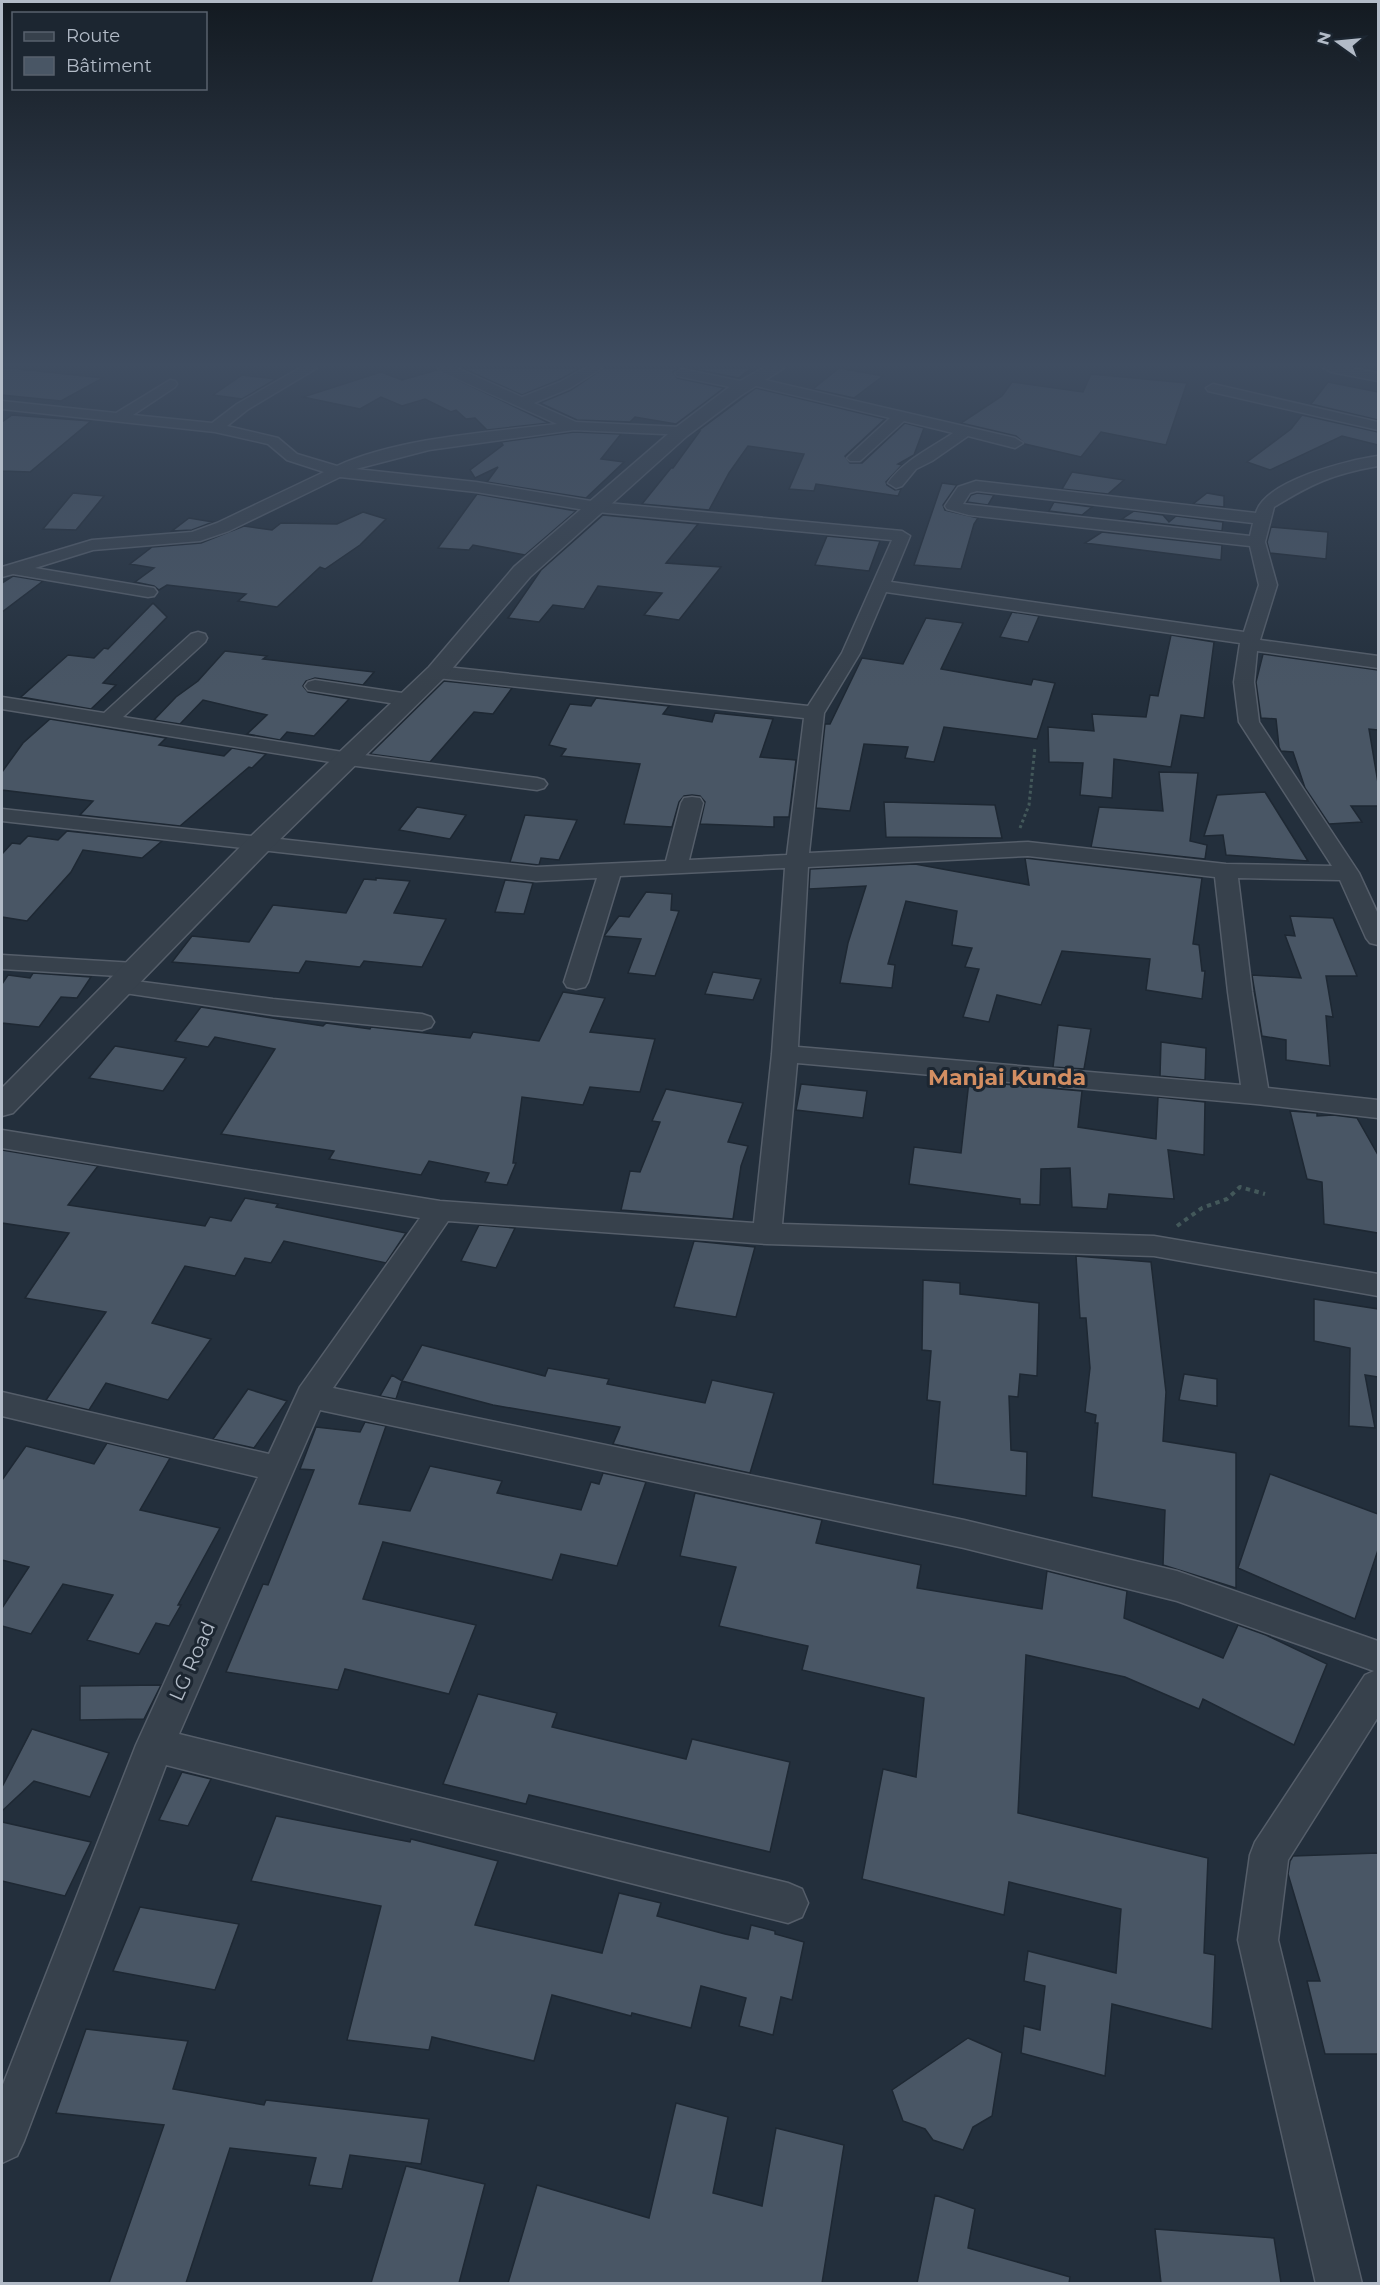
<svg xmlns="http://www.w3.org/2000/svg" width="1380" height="2285" viewBox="0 0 1380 2285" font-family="Montserrat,sans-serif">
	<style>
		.building { fill: #495665; stroke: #1e2833; stroke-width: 1.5 }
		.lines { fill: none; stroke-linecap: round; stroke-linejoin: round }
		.minor-casing { stroke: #555e6a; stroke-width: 3 }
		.tertiary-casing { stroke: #555e6a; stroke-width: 3 }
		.path-far1 { stroke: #43585a; stroke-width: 3; stroke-dasharray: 3 3; stroke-linecap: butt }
		.path { stroke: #43585a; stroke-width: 4; stroke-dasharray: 4.5 4.5; stroke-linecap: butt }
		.minor { fill: #37414c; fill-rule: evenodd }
		.tertiary { fill: #37414c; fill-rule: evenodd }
		.labels { text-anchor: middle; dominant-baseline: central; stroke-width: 6; stroke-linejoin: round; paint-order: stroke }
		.near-street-label { font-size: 20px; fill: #b2bbc7; stroke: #1c2631 }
		.district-label { font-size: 22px; font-weight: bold; fill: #d38e62; stroke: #1c2631 }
	</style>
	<rect width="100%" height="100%" fill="#232f3c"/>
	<path class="building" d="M2,368H10L103,378L61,401L2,395Z
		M462,368H581L559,380L522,395Z
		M604,368H679L673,372L677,378L724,388L676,424L635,417L630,422L577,420L540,403L571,390Z
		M688,368H751L739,378Z
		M839,368L883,376L854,398L813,389Z
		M437,370L549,423L487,430L475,418L466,419L456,410L451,412L425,399L402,406L381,397L360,409L303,397L381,372L402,380Z
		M1091,374L1187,383L1166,445L1101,432L1081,457L1025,444L1016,436L961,423L1002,396L1012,382L1083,392Z
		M242,375L276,379L242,399L213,395Z
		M1328,382L1378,392V420L1311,404Z
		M756,388L885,419L845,456L850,463H862L905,423L924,428L914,455L898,464L902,465L886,482L887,485L895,490L901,489L898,496L816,484L814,491L789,489L804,454L748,446L729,473L709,510L642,504L671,468H673L700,431H698Z
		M12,415L91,421L30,472L2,471V422Z
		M1302,415L1378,432V445L1342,436L1270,470L1247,462L1291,429Z
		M574,432L621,434L601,459L624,462L586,498L487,482L498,467L475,478L470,470L503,445L501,442Z
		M1072,472L1124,480L1108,494L1062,489Z
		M942,483L957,485L943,505L945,510L978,518L974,524L961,569L914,565Z
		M73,493L104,496L76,530L43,529Z
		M977,493L994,495L988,505L967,502L971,495Z
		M1207,493L1224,496V507L1193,504Z
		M477,494L576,511L525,555L473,545L469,550L438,548Z
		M1054,502L1092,507L1082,515L1049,511Z
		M1134,511L1163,515L1169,522L1176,516L1223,522L1222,531L1122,519Z
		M363,512L386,519L360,545L325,569L320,567L277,607L238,601L246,594L167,585L159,590L154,586L135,582L154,568L130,564L152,547L201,543L244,526L272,530L281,523L337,524Z
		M603,515L698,524L666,563L721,567L679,620L644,615L662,593L598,586L584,609L553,605L539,622L508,618L541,570Z
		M189,518L213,522L192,530L172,531Z
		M1271,527L1328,532L1326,559L1270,553L1267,542Z
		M1102,532L1222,545L1221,560L1085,543Z
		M827,536L880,541L869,571L815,565Z
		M13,576L43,581L2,612V583Z
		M153,603L167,617L103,683L116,685L91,709L21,697L68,655L94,658L104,648L108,649Z
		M1012,612L1039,616L1028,642L1000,637Z
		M926,618L963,623L941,669L1031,685L1033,679L1055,683L1037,739L944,727L934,762L905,758L908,747L864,744L850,811L816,808L825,724H830L862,658L903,664Z
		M1171,635L1214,642L1204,718L1181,715L1171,767L1114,759L1112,798L1080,795L1083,763L1049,762L1048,727L1094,731L1092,714L1146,717L1150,695L1158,696Z
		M225,651L267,656L263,659L374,672L363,685L315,678L306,681L303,686L308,692L349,699L314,736L287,732L280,740L247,734L267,715L203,700L180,724L154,720L176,697L198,681Z
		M1263,654L1378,670V730L1369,729L1378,783V806H1351L1362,822L1329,824L1305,788L1293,752L1281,751L1279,747L1276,719L1261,718L1256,682Z
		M444,681L512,688L493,714L474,712L430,762L370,754Z
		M596,698L669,706L663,714L712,722L715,713L773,719L760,757L796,760L789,817H774V827L700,824L705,802L700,796L692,795L684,796L679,802L672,827L624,824L640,764L561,756L566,749L549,745L570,704L591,706Z
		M50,719L166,738L159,745L224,756L232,748L266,754L252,768L249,767L180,826L80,815L93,801L2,790V772L23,743Z
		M1159,772L1198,773L1190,841L1207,845L1205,859L1091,847L1099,807L1163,811Z
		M1265,792L1308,861L1226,855L1223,835L1204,836L1217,795Z
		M884,802L995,805L1002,838L886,837Z
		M417,807L466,815L450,839L399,830Z
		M525,815L577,820L559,860L541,858L539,865L510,862Z
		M67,831L162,841L142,858L83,850L71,872L27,921L2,917V854L12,843L20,844L28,836L58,840Z
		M1025,858L1202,878L1193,944L1199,945L1202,971H1205L1202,999L1146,990L1150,959L1062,951L1041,1005L997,995L989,1022L963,1017L979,969L965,967L972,948L952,945L957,911L906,901L888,964L895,965L892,988L840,983L848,943L866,886L809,889L810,869L915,864L1029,885Z
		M376,878L410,881L394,913L446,919L422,967L364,961L360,967L306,961L299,973L172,962L192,936L249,942L273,905L346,913L364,879L376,880Z
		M505,880L533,883L524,914L495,912Z
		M646,892L672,894L671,910L679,911L655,976L628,973L641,939L604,936L619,916L629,917Z
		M1290,916L1333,918L1357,976H1326L1333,1017L1326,1016L1330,1066L1286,1060V1040L1262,1036L1252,975L1301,978L1285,935L1295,936Z
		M713,972L761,979L753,1000L705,994Z
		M33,973L91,977L77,998L61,997L39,1027L2,1023V984L8,975L30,978Z
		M563,992L605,998L590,1032L655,1039L640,1092L590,1087L583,1105L522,1097L513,1163H516L507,1185L485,1182L489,1173L429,1161L421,1175L329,1159L334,1151L221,1134L275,1049L215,1037L208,1047L175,1041L201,1007L323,1026L326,1023L370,1029L371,1027L470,1038L473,1032L539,1041Z
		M1058,1025L1091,1029L1084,1069L1053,1067Z
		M1161,1042L1206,1048L1205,1080L1160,1076Z
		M115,1046L186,1058L163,1091L89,1078Z
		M969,1081L1082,1091L1078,1127L1156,1139L1158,1097L1205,1102L1204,1155L1168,1150L1174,1199L1109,1194L1107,1209L1072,1207L1070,1168L1041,1169L1040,1205L1020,1204V1199L909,1184L914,1147L961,1153Z
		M801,1084L867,1091L863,1118L796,1110Z
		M666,1089L743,1103L728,1142L748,1146L741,1166L733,1219L621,1210L630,1171L640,1172L660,1122L652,1121Z
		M1290,1111L1317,1113V1116L1333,1115L1357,1118L1378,1155V1233L1324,1224L1322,1182L1307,1179Z
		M2,1150L98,1166L68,1205L205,1226L210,1217L231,1221L245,1198L278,1204L276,1207L406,1233L386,1263L284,1241L271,1263L245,1258L235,1276L185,1266L152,1323L211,1339L168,1400L106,1383L89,1410L46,1400L106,1312L25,1298L69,1233L2,1223Z
		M479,1225L515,1228L496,1268L461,1261Z
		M694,1241L755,1247L736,1317L674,1307Z
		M1076,1256L1151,1262L1166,1392L1163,1441L1236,1453V1588L1163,1565L1165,1510L1092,1497L1098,1423H1095L1096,1415L1085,1412L1090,1368L1086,1318H1080Z
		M923,1280L960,1283V1294L1039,1303L1037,1376L1020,1374L1018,1397L1009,1396L1011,1450L1027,1452L1026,1496L933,1484L940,1402L927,1400L931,1351L922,1350Z
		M1314,1299L1378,1309V1377L1365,1375L1375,1428L1349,1426L1350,1348L1314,1341Z
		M422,1345L545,1376L548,1368L609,1379L607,1384L705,1403L712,1380L774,1393L750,1473L613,1444L620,1427L493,1405L402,1381L396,1399L380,1396L392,1375L402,1381Z
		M1184,1374L1217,1379V1406L1179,1400Z
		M248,1389L287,1401L254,1448L213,1439Z
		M365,1422L386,1426L359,1504L410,1511L430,1466L502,1481L497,1493L581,1510L591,1482L599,1484L603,1473L646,1482L617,1566L561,1554L552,1580L383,1542L363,1599L476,1625L449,1694L345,1669L338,1690L226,1672L263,1584L268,1585L314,1470L300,1469L316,1427L360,1432Z
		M107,1443L170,1458L140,1510L220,1528L178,1605H181L169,1626L156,1623L139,1654L87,1640L113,1595L63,1584L31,1634L2,1626V1608L29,1567L2,1560V1480L26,1446L94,1464Z
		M1270,1474L1378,1514V1550L1355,1619L1238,1568Z
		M695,1493L822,1520L816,1543L921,1565L917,1588L1042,1609L1047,1571L1127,1591L1124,1618L1223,1658L1238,1625L1266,1635L1327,1664L1294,1745L1203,1699L1199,1709L1125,1677L1026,1655L1018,1813L1208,1858L1204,1953L1215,1955L1212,2029L1112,2004L1105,2076L1021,2053L1024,2026L1040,2030L1045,1986L1024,1981L1028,1951L1116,1973L1121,1909L1009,1882L1004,1915L862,1879L883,1769L916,1777L924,1698L802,1670L808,1646L719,1626L736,1567L680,1556Z
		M161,1685L144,1719L80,1720V1686Z
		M478,1694L557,1713L552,1727L686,1759L692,1739L790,1762L770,1852L529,1795L526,1804L443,1784Z
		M32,1729L109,1753L90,1797L34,1781L2,1811V1787Z
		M182,1772L211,1779L188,1826L159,1820Z
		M276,1816L410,1842L411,1839L498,1861L475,1925L602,1953L619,1893L661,1903L657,1916L725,1934L748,1939L751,1925L775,1931V1934L804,1942L792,2000L781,1997L773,2035L739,2026L746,1998L701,1986L691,2028L632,2013L631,2016L552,1995L534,2061L432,2037L429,2050L347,2040L381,1906L251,1881Z
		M2,1822L91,1842L65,1896L2,1881Z
		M1378,1853V2054H1325L1307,1981H1320L1288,1874L1290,1861L1293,1856Z
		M140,1907L239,1924L215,1990L113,1971Z
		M86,2029L188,2041L173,2089L264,2105L266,2100L429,2119L421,2164L350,2155L342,2189L309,2185L316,2158L230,2148L186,2283H109L164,2125L56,2113Z
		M968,2038L1002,2053L992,2116L973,2127L963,2150L933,2140L925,2129L903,2121L892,2090Z
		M676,2103L728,2117L713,2193L762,2206L776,2128L844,2145L822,2283H508L537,2185L649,2218Z
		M406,2166L485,2184L459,2283H371Z
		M935,2195L975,2209L968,2248L1070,2277L1069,2283H917Z
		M1155,2229L1274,2238L1281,2283H1161Z"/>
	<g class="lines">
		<g class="minor-casing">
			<path id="minor" d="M300,368H317L247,410L227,426L278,438L297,454L337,466C397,438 490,432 557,424L440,371L438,368H457L522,397L560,382L585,368H602L570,388L534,403L576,422L681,427L689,432L686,435L574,430L429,450L356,469L476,482L597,502L902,531L910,536L891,582L1244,632L1259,585L1250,546L969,515L947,509L945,506L958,487L976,481L1256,513C1264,481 1348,460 1378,456V466C1333,474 1313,483 1274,507L1265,542L1277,585L1260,640L1378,656V668L1257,651L1254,682L1259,722L1359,873L1378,914V945L1370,943L1366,938L1340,880L1238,878L1252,992L1268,1088L1378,1100V1118L1256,1104L797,1063L782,1224L1154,1236L1378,1274V1296L1154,1256L767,1244L448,1221L333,1388L964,1520L1177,1571L1378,1641V1717L1288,1860L1278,1940L1362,2284H1316L1238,1940L1250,1855L1255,1842L1365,1675L1374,1671L1177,1601L964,1548L320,1410L179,1734L788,1883L802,1889L808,1903L802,1917L788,1923L166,1765L24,2141L17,2156L2,2163V2087L136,1745L258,1477L2,1416V1392L269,1454L300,1387L420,1218L2,1148V1130L440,1201L754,1223L772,1054L785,868L620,876L588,982L585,987L576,989L567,987L564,982L597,878L536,881L2,821V809L536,867L666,861L681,803L684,798L692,797L700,798L703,803L689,860L787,855L804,718L437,678L430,676L427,672L430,668L437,666L808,706L842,653L892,540L597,512L476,492L340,477L229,531L200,541L93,550L35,568L148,587L154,588L157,592L154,596L148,597L13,574L2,577V567L92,540L192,532L217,523L324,472L287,460L268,444L215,432L2,409V401L116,413L170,380L175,381L177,384L175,387L133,415L212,423L237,404ZM977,491L1253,523L1250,536L963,504L970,493ZM886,592L1240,643L1234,682L1239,722L1332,866L1226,864L1028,842L809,853L824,713L860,653ZM1028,856L1215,877L1228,992L1241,1085L798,1047L808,867Z
				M1324,368H1352L1378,373V381L1331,372Z
				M682,369L745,382L747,378L752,377L1015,438L1023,443L1015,448L968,436L932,461L916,469L902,486L896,488L888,483C904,460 930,449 953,433L904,421L860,461H850L847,458L850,455L890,418L752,385L750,389L745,390L677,376L675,373Z
				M1213,384L1378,422V430L1208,391L1206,388Z
				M198,632L205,634L207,638L205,642L123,717L349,753L537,778L544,780L547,784L544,788L537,790L349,765L2,709V697L104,713L191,634Z
				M315,680L409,694L416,696L419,700L416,704L409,706L308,690L305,686L308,682Z
				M2,955L135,963L144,965L147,970L144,975L135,977L2,969Z
				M120,979L273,999L422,1014L431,1017L434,1022L431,1027L422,1030L273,1015L111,991L108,986L111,981Z"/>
		</g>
		<g class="tertiary-casing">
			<path id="tertiary" d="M763,368H784L740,396L687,436L530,577L445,677L268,851L13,1113L2,1116V1088L248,839L429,667L514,567L675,428L728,388Z"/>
		</g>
		<path class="path-far1" d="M1020,828L1029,805L1035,747"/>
		<path class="path" d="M1177,1226L1202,1208L1227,1199L1240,1187L1265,1194"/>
		<use href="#minor" class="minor"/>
		<use href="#tertiary" class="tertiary"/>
	</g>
	<linearGradient id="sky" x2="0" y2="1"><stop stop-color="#131a21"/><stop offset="0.53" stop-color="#3f4d61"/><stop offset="1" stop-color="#3f4d61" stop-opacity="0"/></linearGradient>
	<rect width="1380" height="688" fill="url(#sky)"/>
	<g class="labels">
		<g class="near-street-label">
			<text transform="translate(192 1661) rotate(-66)">LG Road</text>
		</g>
		<g class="district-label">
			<text x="1007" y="1077">Manjai Kunda</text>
		</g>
	</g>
	<rect width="1380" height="2285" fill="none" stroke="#b2bbc7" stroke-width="6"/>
	<rect x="12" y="12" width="195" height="78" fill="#1c2631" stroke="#58626d" stroke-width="1.5"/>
	<rect x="24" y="32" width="30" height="9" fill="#37414c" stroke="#58626d" stroke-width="1.5"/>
	<text x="66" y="42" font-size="18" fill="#b2bbc7">Route</text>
	<rect x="24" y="57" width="30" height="18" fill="#495665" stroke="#58626d" stroke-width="1.5"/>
	<text x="66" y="72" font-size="18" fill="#b2bbc7">Bâtiment</text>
	<g transform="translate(1338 42) rotate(285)" stroke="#1c2631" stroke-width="4.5" paint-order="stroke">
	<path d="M0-4.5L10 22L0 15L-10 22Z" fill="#b2bbc7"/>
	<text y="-9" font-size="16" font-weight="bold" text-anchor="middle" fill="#b2bbc7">N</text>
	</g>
</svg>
